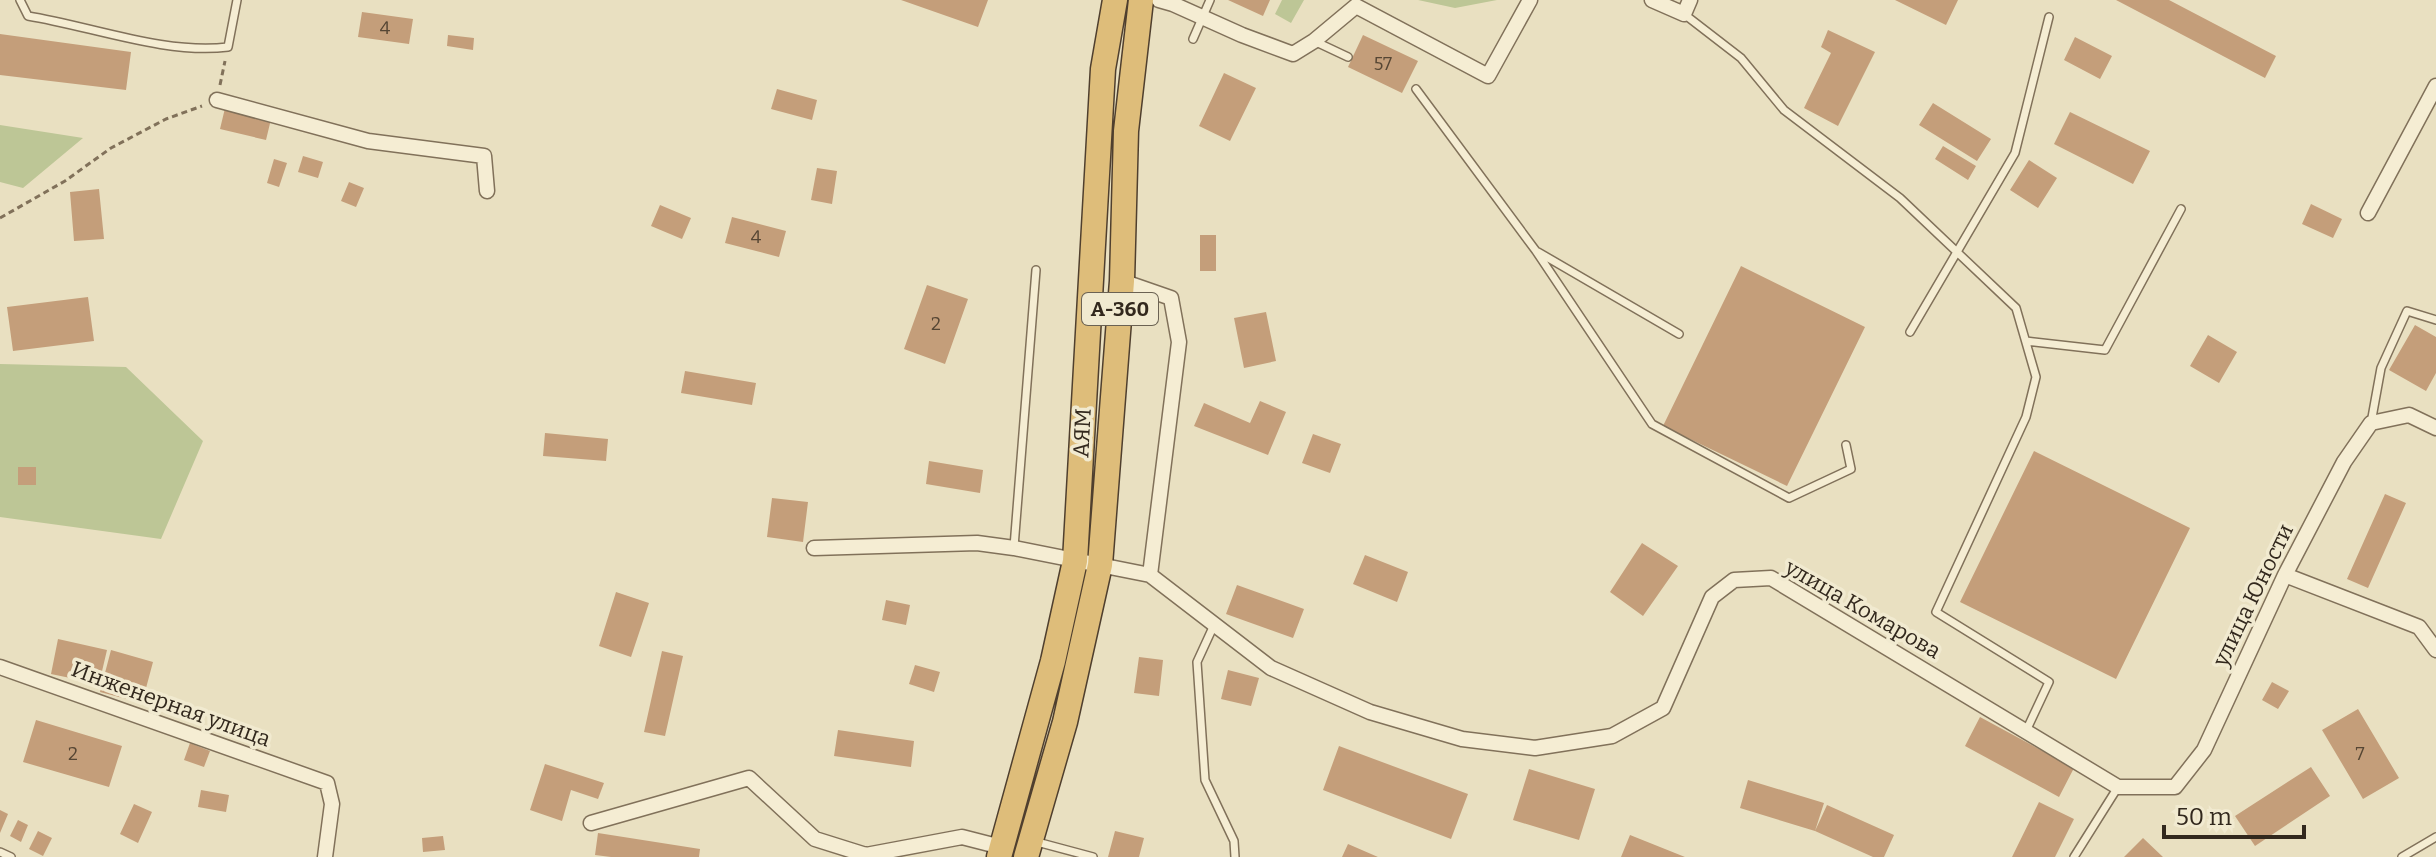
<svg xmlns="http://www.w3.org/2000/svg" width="2436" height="857" viewBox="0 0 2436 857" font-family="Bitter,serif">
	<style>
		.green { fill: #bdc696 }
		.building { fill: #c49e7a }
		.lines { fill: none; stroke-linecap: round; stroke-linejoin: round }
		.service-casing { stroke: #81715a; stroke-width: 10 }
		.minor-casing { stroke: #81715a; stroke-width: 17 }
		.trunk-casing { stroke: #4f3f2e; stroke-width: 27 }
		.path { stroke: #81715a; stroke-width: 3; stroke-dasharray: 6 4; stroke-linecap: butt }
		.service { stroke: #f5edd3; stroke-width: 7 }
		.minor { stroke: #f5edd3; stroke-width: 14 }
		.trunk { stroke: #debd7a; stroke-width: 24 }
		.labels { text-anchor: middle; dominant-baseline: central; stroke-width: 7; stroke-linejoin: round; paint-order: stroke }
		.number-label { font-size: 18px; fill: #564634 }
		.shield { fill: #f1ead0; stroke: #6b6253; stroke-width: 2 }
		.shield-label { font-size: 20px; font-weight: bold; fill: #32281d }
		.street-label { font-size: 22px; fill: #32281d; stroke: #f1ead0 }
	</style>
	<rect width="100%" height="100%" fill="#e9e0c1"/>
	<path class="green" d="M1282,0H1304L1291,23L1275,14Z
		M1418,0H1497L1455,8Z
		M0,125L83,138L23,188L0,182Z
		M0,364L126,367L203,441L161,539L0,517Z"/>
	<path class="building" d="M901,0H988L978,27Z
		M1228,0H1270L1263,16Z
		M1895,0H1958L1946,25Z
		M2116,0H2169L2276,56L2265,78Z
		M362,12L413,19L409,44L358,37Z
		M1828,30L1875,52L1838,126L1804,108L1831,53L1821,47Z
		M0,34L131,52L126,90L0,75Z
		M448,35L474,38L473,50L447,46Z
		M1363,35L1418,61L1402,93L1348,67Z
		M2075,37L2112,56L2100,79L2064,60Z
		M1224,73L1256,88L1230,141L1199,126Z
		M777,89L817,100L812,120L771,109Z
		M1933,103L1991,139L1977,161L1919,125Z
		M226,104L272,115L266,140L220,129Z
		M2070,112L2150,151L2133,184L2054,144Z
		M1943,146L1976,166L1968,180L1935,159Z
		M303,156L323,162L318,178L298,172Z
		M274,159L287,163L279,187L267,183Z
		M2029,160L2057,178L2038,208L2010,190Z
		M817,168L837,171L832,204L811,200Z
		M349,182L364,188L356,207L341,201Z
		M99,189L104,239L74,241L70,192Z
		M2311,204L2342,219L2333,238L2302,224Z
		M660,205L691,218L682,239L651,226Z
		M732,217L786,231L779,257L725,243Z
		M1200,235H1216V271H1200Z
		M1741,266L1865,327L1787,486L1663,426Z
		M927,285L968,299L945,364L904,349Z
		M88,297L94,341L13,351L7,307Z
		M1266,312L1276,361L1244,368L1234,318Z
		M2415,325L2436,337V373L2426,391L2389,370Z
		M2208,335L2237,352L2219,383L2190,366Z
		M685,371L756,383L752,405L681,393Z
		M1260,401L1286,412L1268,455L1194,426L1204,403L1250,423Z
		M545,433L608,439L606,461L543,456Z
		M1313,434L1341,444L1330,473L1302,463Z
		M2034,451L2190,528L2116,679L1960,602Z
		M929,461L983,470L980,493L926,484Z
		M18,467H36V485H18Z
		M2385,494L2406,503L2368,588L2347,579Z
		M772,498L808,502L803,542L767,537Z
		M1642,543L1678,566L1643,616L1610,592Z
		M1365,555L1408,572L1397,602L1353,584Z
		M1237,585L1304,609L1293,638L1226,614Z
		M616,592L649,603L631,657L599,646Z
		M886,600L910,605L906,625L882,620Z
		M58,639L107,650L99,684L51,674Z
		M111,650L153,662L142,703L100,692Z
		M662,651L683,656L665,736L644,732Z
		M1139,657L1163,660L1159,696L1134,693Z
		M915,665L940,672L934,692L909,684Z
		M1228,670L1259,678L1251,706L1221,699Z
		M2272,682L2289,691L2278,709L2262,700Z
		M2358,709L2399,778L2363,799L2322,730Z
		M1980,717L2074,768L2059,797L1965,746Z
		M36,720L122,746L109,787L23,762Z
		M838,730L914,741L911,767L834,756Z
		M190,743L210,751L204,767L184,760Z
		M1339,746L1468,794L1451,839L1323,790Z
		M545,764L604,783L598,799L571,790L562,821L530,810Z
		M2311,767L2330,796L2255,846L2235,816Z
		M1529,769L1595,789L1579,840L1513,820Z
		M1748,780L1824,803L1815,831L1827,805L1894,835L1884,857H1873L1815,831L1740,808Z
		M201,790L229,795L226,812L198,807Z
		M2039,802L2074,819L2055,857H2012Z
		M134,804L152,812L138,843L120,834Z
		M0,810L8,814L0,833Z
		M18,820L28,825L21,842L10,836Z
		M38,831L52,838L43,856L29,849Z
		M1115,831L1144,838L1139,857H1108Z
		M598,833L700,849L699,857H611L595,855Z
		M1630,835L1685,857H1621Z
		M443,836L445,850L423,852L422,838Z
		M2143,838L2163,857H2124Z
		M1348,844L1378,857H1342Z"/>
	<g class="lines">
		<g class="service-casing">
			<path id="service" d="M20,0L28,16C90,26 166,55 228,47L237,0
				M1684,14L1741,58L1784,110L1900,198L2016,308L2036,377L2026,417L1936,612L2049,682L2026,731
				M1193,39L1210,0
				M1314,41L1348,57
				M1416,89L1536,251L1652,424L1789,498L1851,469L1846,445
				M1538,252L1679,334
				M1910,332L2015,153L2049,17
				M2026,341L2105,350L2181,209
				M2371,423L2381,368L2407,311L2436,320
				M1014,547L1036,270
				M1214,625L1197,662L1205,780L1234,841L1235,857
				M1037,842L1093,857
				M0,852L11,857
				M2074,857L2118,787
				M2402,857L2436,837"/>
		</g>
		<g class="minor-casing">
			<path id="minor" d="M1159,0L1173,4L1242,35L1293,54L1314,41L1356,6L1488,76L1530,0
				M1652,0L1684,14L1690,0
				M217,100L368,141L484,156L487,191
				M2368,213L2436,86
				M1122,281L1171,298L1179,342L1150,575
				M814,548L977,543L1014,548L1150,575L1271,668L1370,712L1462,739L1535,748L1612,736L1663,708L1712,597L1734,580L1771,578L2118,787H2175L2204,750L2285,575L2344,462L2371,423L2409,415L2436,428
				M2285,575L2419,627L2436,650
				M0,667L327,783L332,804L325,857
				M591,823L749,778L815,839L866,855L962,837L1001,847"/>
		</g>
		<g class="trunk-casing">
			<path id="trunk" d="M999,857L1053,661L1075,561L1103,69L1115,0
				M1026,857L1065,722L1100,565L1122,281L1126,131L1141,0"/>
		</g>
		<path class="path" d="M220,85L225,61
			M0,218L65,181L111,148L166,119L202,106"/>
		<use href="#service" class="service"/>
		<use href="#minor" class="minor"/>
		<use href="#trunk" class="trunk"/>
	</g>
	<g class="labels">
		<g class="number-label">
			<text x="385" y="28">4</text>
			<text x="1383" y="64">57</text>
			<text x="756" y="237">4</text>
			<text x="936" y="324">2</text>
			<text x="73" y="754">2</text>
			<text x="2360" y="754">7</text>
		</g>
		<rect class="shield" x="1082" y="293" width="76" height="32" rx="6"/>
		<g class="shield-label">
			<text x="1120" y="309">А-360</text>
		</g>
		<g class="street-label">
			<text transform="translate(1082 433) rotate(-87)">АЯМ</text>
			<text transform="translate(2253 595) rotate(-64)">улица Юности</text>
			<text transform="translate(1863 609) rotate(30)">улица Комарова</text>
			<text transform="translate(171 704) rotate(20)">Инженерная улица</text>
		</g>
	</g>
	<path d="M2164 825v12h140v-12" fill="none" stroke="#32281d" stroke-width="4"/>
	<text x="2176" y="825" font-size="24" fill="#32281d" stroke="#f1ead0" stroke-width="6" paint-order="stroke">50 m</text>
</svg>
